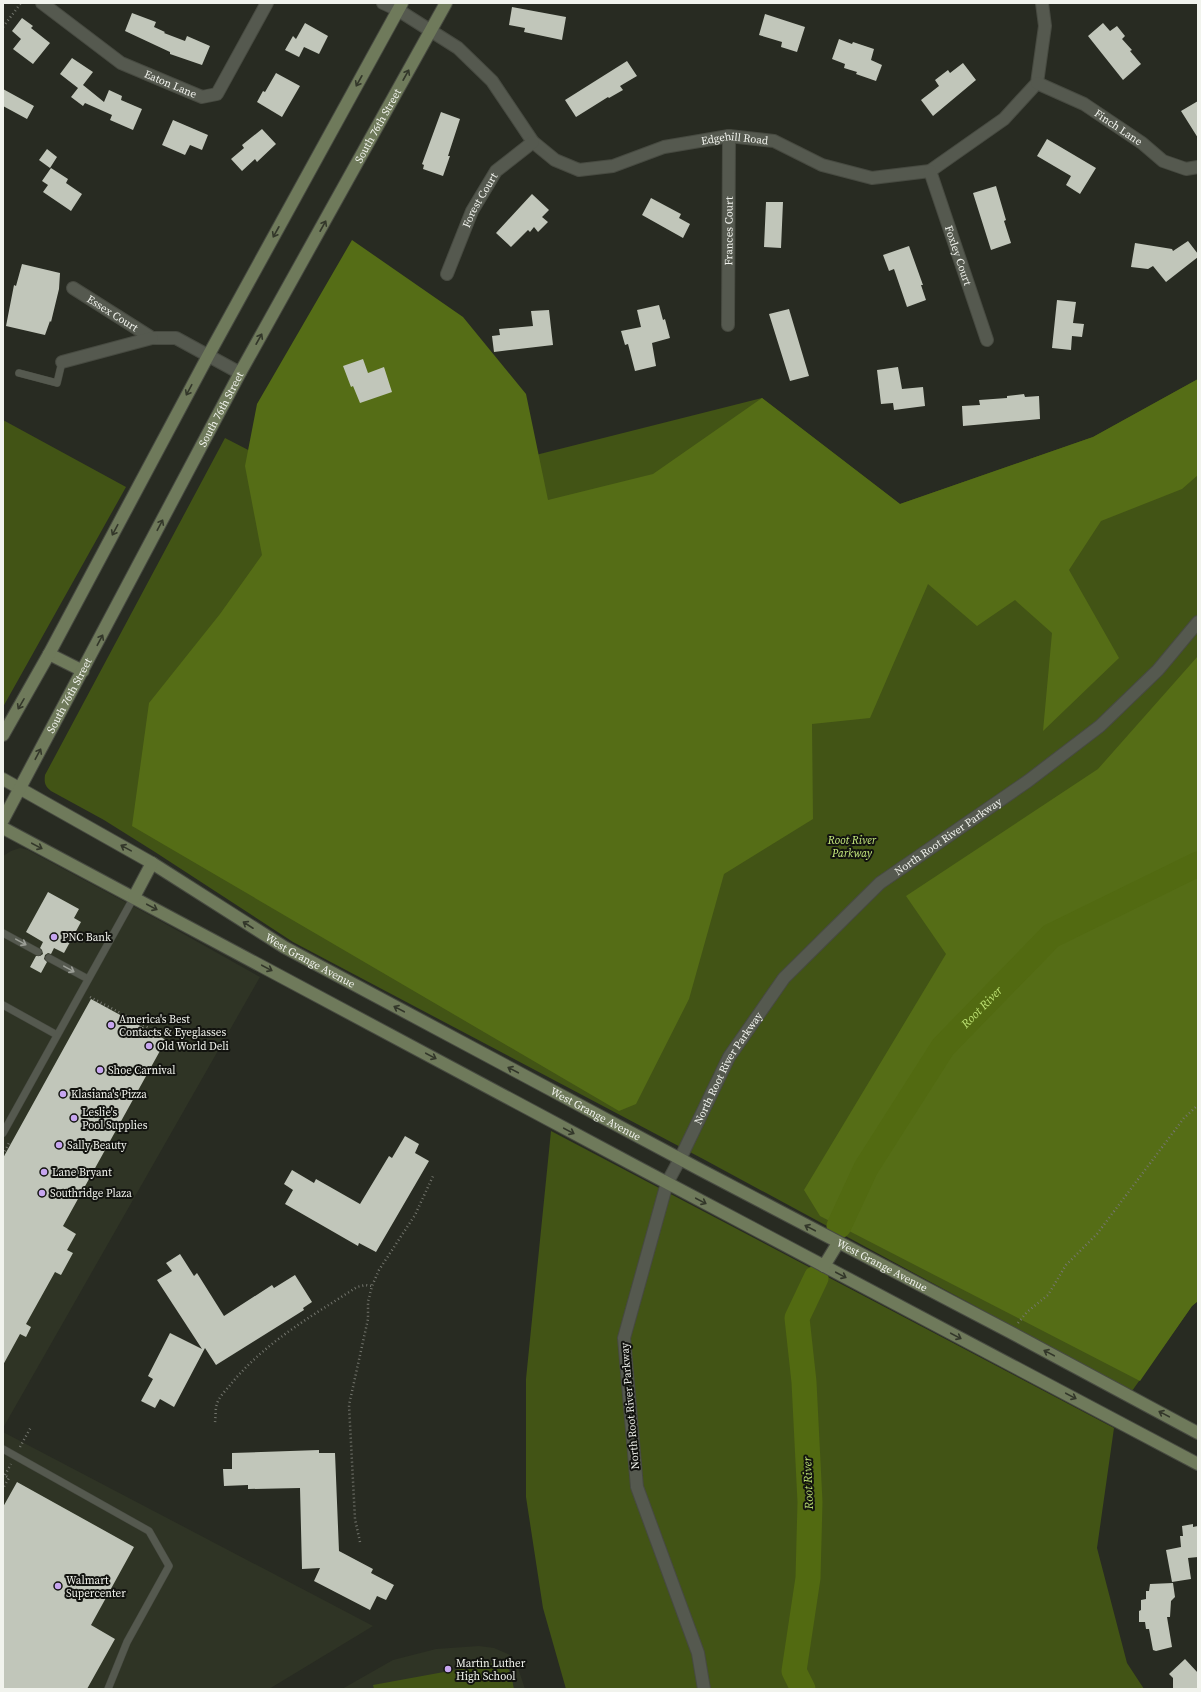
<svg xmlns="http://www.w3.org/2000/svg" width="1201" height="1692" viewBox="0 0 1201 1692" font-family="'Source Serif 4',serif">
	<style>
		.built { fill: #2f3425 }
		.green { fill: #425415 }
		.forest { fill: #556d16 }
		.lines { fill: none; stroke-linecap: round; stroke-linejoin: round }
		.river { stroke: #526a11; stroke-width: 25 }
		.building { fill: #c1c6ba }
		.lane-casing { stroke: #474a41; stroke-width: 8 }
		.street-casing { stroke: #474a41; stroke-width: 14 }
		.secondary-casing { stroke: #474a41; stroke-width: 14 }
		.path { stroke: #74766e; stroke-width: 2.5; stroke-dasharray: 1 3; stroke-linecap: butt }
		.lane { stroke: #55594f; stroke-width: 7 }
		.street { stroke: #55594f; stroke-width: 12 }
		.secondary { stroke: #6f7a5b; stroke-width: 12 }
		.oneway { stroke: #33372a }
		.oneway2 { stroke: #9b9e96 }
		.poi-dot { fill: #c7a6f0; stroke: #12130f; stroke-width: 1.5 }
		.labels { text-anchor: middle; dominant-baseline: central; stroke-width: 4; stroke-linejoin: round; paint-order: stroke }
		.street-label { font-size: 11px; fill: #f1f3ed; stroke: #12130f }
		.park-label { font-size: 11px; font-style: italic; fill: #caef81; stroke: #12130f }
		.poi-label { font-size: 11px; fill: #f1f3ed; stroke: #12130f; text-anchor: start }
		.water-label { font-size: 12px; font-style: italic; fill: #bde273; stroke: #12130f }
	</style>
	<rect width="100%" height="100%" fill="#282b22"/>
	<path class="built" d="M20,848L28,850L155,918L260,977L3,1428V856L11,851Z
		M3,1432L373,1626L269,1689H3Z
		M479,1646L494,1648L508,1654L516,1662L525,1689H342L393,1660L436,1649Z"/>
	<path class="green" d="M1198,379V1301L1192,1306L1132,1391L705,1160L293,942L155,852L104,820L51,791C45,786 44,783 45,775L225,438L349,502L762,398L900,504L1093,437Z
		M3,420L126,487L3,707Z
		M551,1131L1114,1428L1097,1548L1127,1663L1144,1689H566L543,1608L526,1497V1379Z
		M493,1663C511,1663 511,1674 514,1689H374L373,1685Z"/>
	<path class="forest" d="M352,240L463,317L526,394L548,500L653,474L762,398L900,504L1093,437L1198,379V475L1182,489L1101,521L1069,570L1119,658L1043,731L1052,633L1015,600L977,626L928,584L870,718L812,724L813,819L724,874L689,999L636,1104L619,1111L132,826L149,703L220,614L262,555L245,466L257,404Z
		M1198,656V1301L1192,1306L1140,1381L820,1216L804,1190L946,954L906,896L1098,769Z"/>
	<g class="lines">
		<g class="river">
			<path id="s1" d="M839,1226L866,1168L943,1047L1051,936L1198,864"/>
			<path d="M803,1689L794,1671L808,1578L810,1502L804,1382L797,1318L816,1278"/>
		</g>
	</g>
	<path class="building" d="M512,7L566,17L562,40L524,32L525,28L509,25Z
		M132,13L156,22L154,27L165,32L164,33L185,41L187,36L210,46L202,65L170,54V52L125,31Z
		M765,14L805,27L797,52L781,47L782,42L759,35Z
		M22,18L33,26L31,28L50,43L33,64L13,49L21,39L12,31Z
		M305,23L328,36L319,54L304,47L299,57L285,50L293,36L296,39Z
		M1103,23L1110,31L1117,26L1125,36L1122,39L1132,50L1130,51L1141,64L1123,80L1088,36Z
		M839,39L852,44L853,42L874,49L871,60L882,65L876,81L856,74L857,72L844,68L845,64L832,59Z
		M72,58L93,72L83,85L104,102L109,90L122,96L121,100L142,109L133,130L110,120L112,115L85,103L83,106L71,97L78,88L60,74Z
		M627,61L637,76L620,86L623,90L609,98L608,97L576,117L565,100Z
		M963,63L976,80L933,116L921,100L939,86L935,80L948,70L950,73Z
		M276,73L300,86L282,117L257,102L263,91L265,92Z
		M3,89L34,106L27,119L3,106Z
		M1198,101V138L1181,111Z
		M441,112L460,119L448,156H450L443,176L423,169L424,165L422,164Z
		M173,120L208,135L202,150L190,145L185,155L162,145Z
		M262,129L276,144L257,162L255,159L242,171L231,159L244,148L242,145Z
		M1047,139L1096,168L1080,194L1066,185L1071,176L1037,156Z
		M47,149L57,157L50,168L39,160Z
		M51,168L68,179L66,183L82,194L71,211L43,192L48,185L42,181Z
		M996,186L1006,220L1004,221L1011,243L991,250L973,193Z
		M532,194L549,210L542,217L548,222L538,232L534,227L530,232L528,230L511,247L496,233Z
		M651,198L681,214L679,218L690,224L683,238L642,215Z
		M766,202H783L781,248L764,247Z
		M1188,241L1198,254V257L1166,282L1153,266L1148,269L1131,267L1135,243L1172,249L1173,251Z
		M909,246L923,285H921L926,300L907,307L894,269L889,271L883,255Z
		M22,264L60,273L59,289L51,322L50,321L45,335L6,326L14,285L16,286Z
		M1057,300L1076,302L1073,323L1084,324L1082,337L1072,336L1071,350L1052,348Z
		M659,305L663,320L665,319L670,338L652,343L656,366L635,371L628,344L625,345L621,331L641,327L637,310Z
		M789,309L809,376L790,381L769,314Z
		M549,310L553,345L494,352L492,336L500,335L499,329L533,326L531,311Z
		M363,359L368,373L384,367L392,392L360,403L353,386L351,387L343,366Z
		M898,367L902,389L923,387L925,406L894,410L893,403L881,404L877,370Z
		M1024,394L1025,397L1039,396L1040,419L963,426L962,406L980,405L979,400L1007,398V396Z
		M48,892L79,909L74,918L81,922L64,953L54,948L51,954L48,953L45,955L44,959L47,962L41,973L30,967L36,956H40L43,954L42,950L40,948L43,942L26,932Z
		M91,999L166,1040L63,1226L76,1234L67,1250L73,1253L61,1275L55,1272L26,1324L31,1327L26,1337L20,1334L3,1365V1158Z
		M405,1136L419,1144L415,1153L429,1161L376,1252L359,1243L358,1246L285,1204L293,1190L284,1184L292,1170L314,1183L316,1179L360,1204L389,1156L392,1158Z
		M180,1254L194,1276L197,1273L224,1316L272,1285L274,1288L295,1275L312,1302L303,1308L304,1310L216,1365L205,1348L174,1407L160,1399L155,1408L141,1401L153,1379L148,1376L170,1333L202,1349L157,1280L172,1271L166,1263Z
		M319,1450V1453H335L339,1551L373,1569L371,1573L394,1585L386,1600L377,1596L370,1610L314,1581L320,1568L302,1569L300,1488L248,1489V1485L224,1486L223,1469H232V1453Z
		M17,1482L134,1547L91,1625L115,1639L87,1689H3V1507Z
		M1193,1524V1527L1198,1526V1557L1188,1558L1191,1579L1172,1582L1166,1550L1181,1547L1180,1536H1183L1182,1526Z
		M1173,1583L1175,1597L1171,1601L1170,1617H1167L1172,1647L1156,1651L1153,1650L1149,1629H1146L1145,1622H1139V1611L1141,1610V1600L1146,1599V1591H1149L1150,1584Z
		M1185,1659L1198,1673V1689H1173V1678L1169,1674Z"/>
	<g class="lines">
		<g class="lane-casing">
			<path id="lane" d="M19,373L57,383L62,362
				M3,933L38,952
				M49,958L88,979
				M3,1005L57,1035
				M3,1133L134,897
				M3,1449L149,1531L169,1566L127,1642L108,1689"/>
		</g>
		<g class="street-casing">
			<g id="street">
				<path id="s2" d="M42,3L121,63L202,97L217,94L267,3"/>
				<path id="s3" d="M383,3L398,10L458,48L492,81L533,142L555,160L579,170L613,166L664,147L729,136L774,141L822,165L872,178L930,171L1004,119L1037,83L1045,26L1042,3"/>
				<path id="s4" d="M1037,83L1084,104L1142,143L1163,161L1186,169L1198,167"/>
				<path id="s5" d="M930,171L987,340"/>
				<path id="s6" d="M447,274L472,211L496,171L533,142"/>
				<path id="s7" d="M73,288L152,338H176L240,373"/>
				<path id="s8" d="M728,325L729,136"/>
				<path d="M62,362L152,338"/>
				<path id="s9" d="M704,1689L698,1653L637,1487L624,1338L667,1183L680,1159L729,1057L784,978L880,883L1028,781L1100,726L1158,670L1198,622"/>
			</g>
		</g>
		<g class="secondary-casing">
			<g id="secondary">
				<path d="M49,654L83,671"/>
				<path d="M3,735L49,654L208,356L402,3"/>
				<path id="s10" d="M3,779L152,863L284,947L699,1169L1010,1332L1198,1433"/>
				<path id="s11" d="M3,820L240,373L446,3"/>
				<path d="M3,828L641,1169L1198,1464"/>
				<path d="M134,897L152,863"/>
				<path d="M824,1266L838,1243"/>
			</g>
		</g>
		<path class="path" d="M3,27L21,3
			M90,997L166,1037
			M3,1155L10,1141
			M1018,1323L1027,1312L1048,1295L1066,1265L1097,1234L1184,1118L1198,1105
			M215,1422C216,1415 215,1407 218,1401C221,1395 227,1389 231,1384C265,1342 312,1316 357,1287L365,1285L372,1286
			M20,1447L31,1427
			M3,1474L9,1478L3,1488
			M5,1475L11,1464
			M360,1542L355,1519L349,1405L368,1319V1302L372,1286L379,1270L415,1215L434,1174"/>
		<use href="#lane" class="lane"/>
		<use href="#street" class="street"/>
		<use href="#secondary" class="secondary"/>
	</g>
	<defs><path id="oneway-shaft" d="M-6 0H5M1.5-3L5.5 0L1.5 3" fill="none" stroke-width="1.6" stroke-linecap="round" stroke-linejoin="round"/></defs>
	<g class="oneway">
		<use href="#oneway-shaft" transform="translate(406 75) rotate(-61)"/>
		<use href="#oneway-shaft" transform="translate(359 81) rotate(119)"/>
		<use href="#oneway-shaft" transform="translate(323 226) rotate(-61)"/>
		<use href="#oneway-shaft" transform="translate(276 232) rotate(119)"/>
		<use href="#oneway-shaft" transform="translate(259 339) rotate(-61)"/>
		<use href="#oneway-shaft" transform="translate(189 390) rotate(118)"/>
		<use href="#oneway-shaft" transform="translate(160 525) rotate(-62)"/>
		<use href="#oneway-shaft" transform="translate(115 530) rotate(118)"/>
		<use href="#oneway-shaft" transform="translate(100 640) rotate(-62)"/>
		<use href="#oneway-shaft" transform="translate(21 704) rotate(120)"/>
		<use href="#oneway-shaft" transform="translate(38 754) rotate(-62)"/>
		<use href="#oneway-shaft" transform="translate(37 846) rotate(28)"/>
		<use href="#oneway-shaft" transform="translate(126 848) rotate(-151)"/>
		<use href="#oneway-shaft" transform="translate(152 907) rotate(28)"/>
		<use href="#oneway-shaft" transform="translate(248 925) rotate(-147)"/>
		<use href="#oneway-shaft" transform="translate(267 968) rotate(28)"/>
		<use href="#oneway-shaft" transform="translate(399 1009) rotate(-152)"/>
		<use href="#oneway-shaft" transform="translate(431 1056) rotate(28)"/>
		<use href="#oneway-shaft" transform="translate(513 1070) rotate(-152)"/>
		<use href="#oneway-shaft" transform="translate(569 1131) rotate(28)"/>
		<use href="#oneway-shaft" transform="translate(701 1201) rotate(28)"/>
		<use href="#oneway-shaft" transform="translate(810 1228) rotate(-152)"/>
		<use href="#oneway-shaft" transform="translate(841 1275) rotate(28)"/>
		<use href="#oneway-shaft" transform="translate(956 1336) rotate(28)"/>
		<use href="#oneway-shaft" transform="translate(1049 1353) rotate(-152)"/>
		<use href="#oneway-shaft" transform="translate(1071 1396) rotate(28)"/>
		<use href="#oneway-shaft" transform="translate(1164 1414) rotate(-152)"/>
	</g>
	<g class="oneway2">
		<use href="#oneway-shaft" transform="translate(21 942) rotate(29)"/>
		<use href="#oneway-shaft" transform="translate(69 969) rotate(29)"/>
	</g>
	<g class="poi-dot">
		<circle cx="54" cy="937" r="4"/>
		<circle cx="111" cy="1025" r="4"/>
		<circle cx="149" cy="1046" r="4"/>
		<circle cx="100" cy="1070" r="4"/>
		<circle cx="63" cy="1094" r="4"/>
		<circle cx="74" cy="1118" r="4"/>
		<circle cx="59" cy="1145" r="4"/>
		<circle cx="44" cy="1172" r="4"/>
		<circle cx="42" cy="1193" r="4"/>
		<circle cx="58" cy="1586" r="4"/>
		<circle cx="448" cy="1669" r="4"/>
	</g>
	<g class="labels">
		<g class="street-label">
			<text stroke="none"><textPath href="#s2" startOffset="153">Eaton Lane</textPath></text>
			<text stroke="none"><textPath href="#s11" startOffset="789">South 76th Street</textPath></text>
			<text stroke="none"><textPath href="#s4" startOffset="93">Finch Lane</textPath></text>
			<text stroke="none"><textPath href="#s3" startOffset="423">Edgehill Road</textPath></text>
			<text stroke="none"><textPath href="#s6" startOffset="81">Forest Court</textPath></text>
			<text stroke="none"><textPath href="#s8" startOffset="94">Frances Court</textPath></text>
			<text stroke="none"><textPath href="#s5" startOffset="89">Foxley Court</textPath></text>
			<text stroke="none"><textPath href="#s7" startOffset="47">Essex Court</textPath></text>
			<text stroke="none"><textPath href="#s11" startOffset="465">South 76th Street</textPath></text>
			<text stroke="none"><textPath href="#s11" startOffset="141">South 76th Street</textPath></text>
			<text stroke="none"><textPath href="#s9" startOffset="978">North Root River Parkway</textPath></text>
			<text stroke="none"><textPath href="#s10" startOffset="357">West Grange Avenue</textPath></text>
			<text stroke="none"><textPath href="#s9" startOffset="654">North Root River Parkway</textPath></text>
			<text stroke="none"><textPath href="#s10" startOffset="681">West Grange Avenue</textPath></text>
			<text stroke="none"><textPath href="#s10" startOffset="1005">West Grange Avenue</textPath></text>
			<text transform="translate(630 1406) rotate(-95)">North Root River Parkway</text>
		</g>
		<g class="park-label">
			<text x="852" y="840">Root River<tspan x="852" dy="13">Parkway</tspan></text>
		</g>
		<g class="poi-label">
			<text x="62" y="937">PNC Bank</text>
			<text x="119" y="1019">America's Best<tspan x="119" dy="13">Contacts &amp; Eyeglasses</tspan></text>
			<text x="157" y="1046">Old World Deli</text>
			<text x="108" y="1070">Shoe Carnival</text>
			<text x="71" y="1094">Klasiana's Pizza</text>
			<text x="82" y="1112">Leslie's<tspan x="82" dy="13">Pool Supplies</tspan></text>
			<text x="67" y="1145">Sally Beauty</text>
			<text x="52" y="1172">Lane Bryant</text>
			<text x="50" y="1193">Southridge Plaza</text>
			<text x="66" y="1580">Walmart<tspan x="66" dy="13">Supercenter</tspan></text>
			<text x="456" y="1663">Martin Luther<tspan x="456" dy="13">High School</tspan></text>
		</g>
		<g class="water-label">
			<text stroke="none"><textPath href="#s1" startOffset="263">Root River</textPath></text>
			<text transform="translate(808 1483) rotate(-92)">Root River</text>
		</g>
	</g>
	<rect width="1201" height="1692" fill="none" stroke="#f1f3ed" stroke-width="8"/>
</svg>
